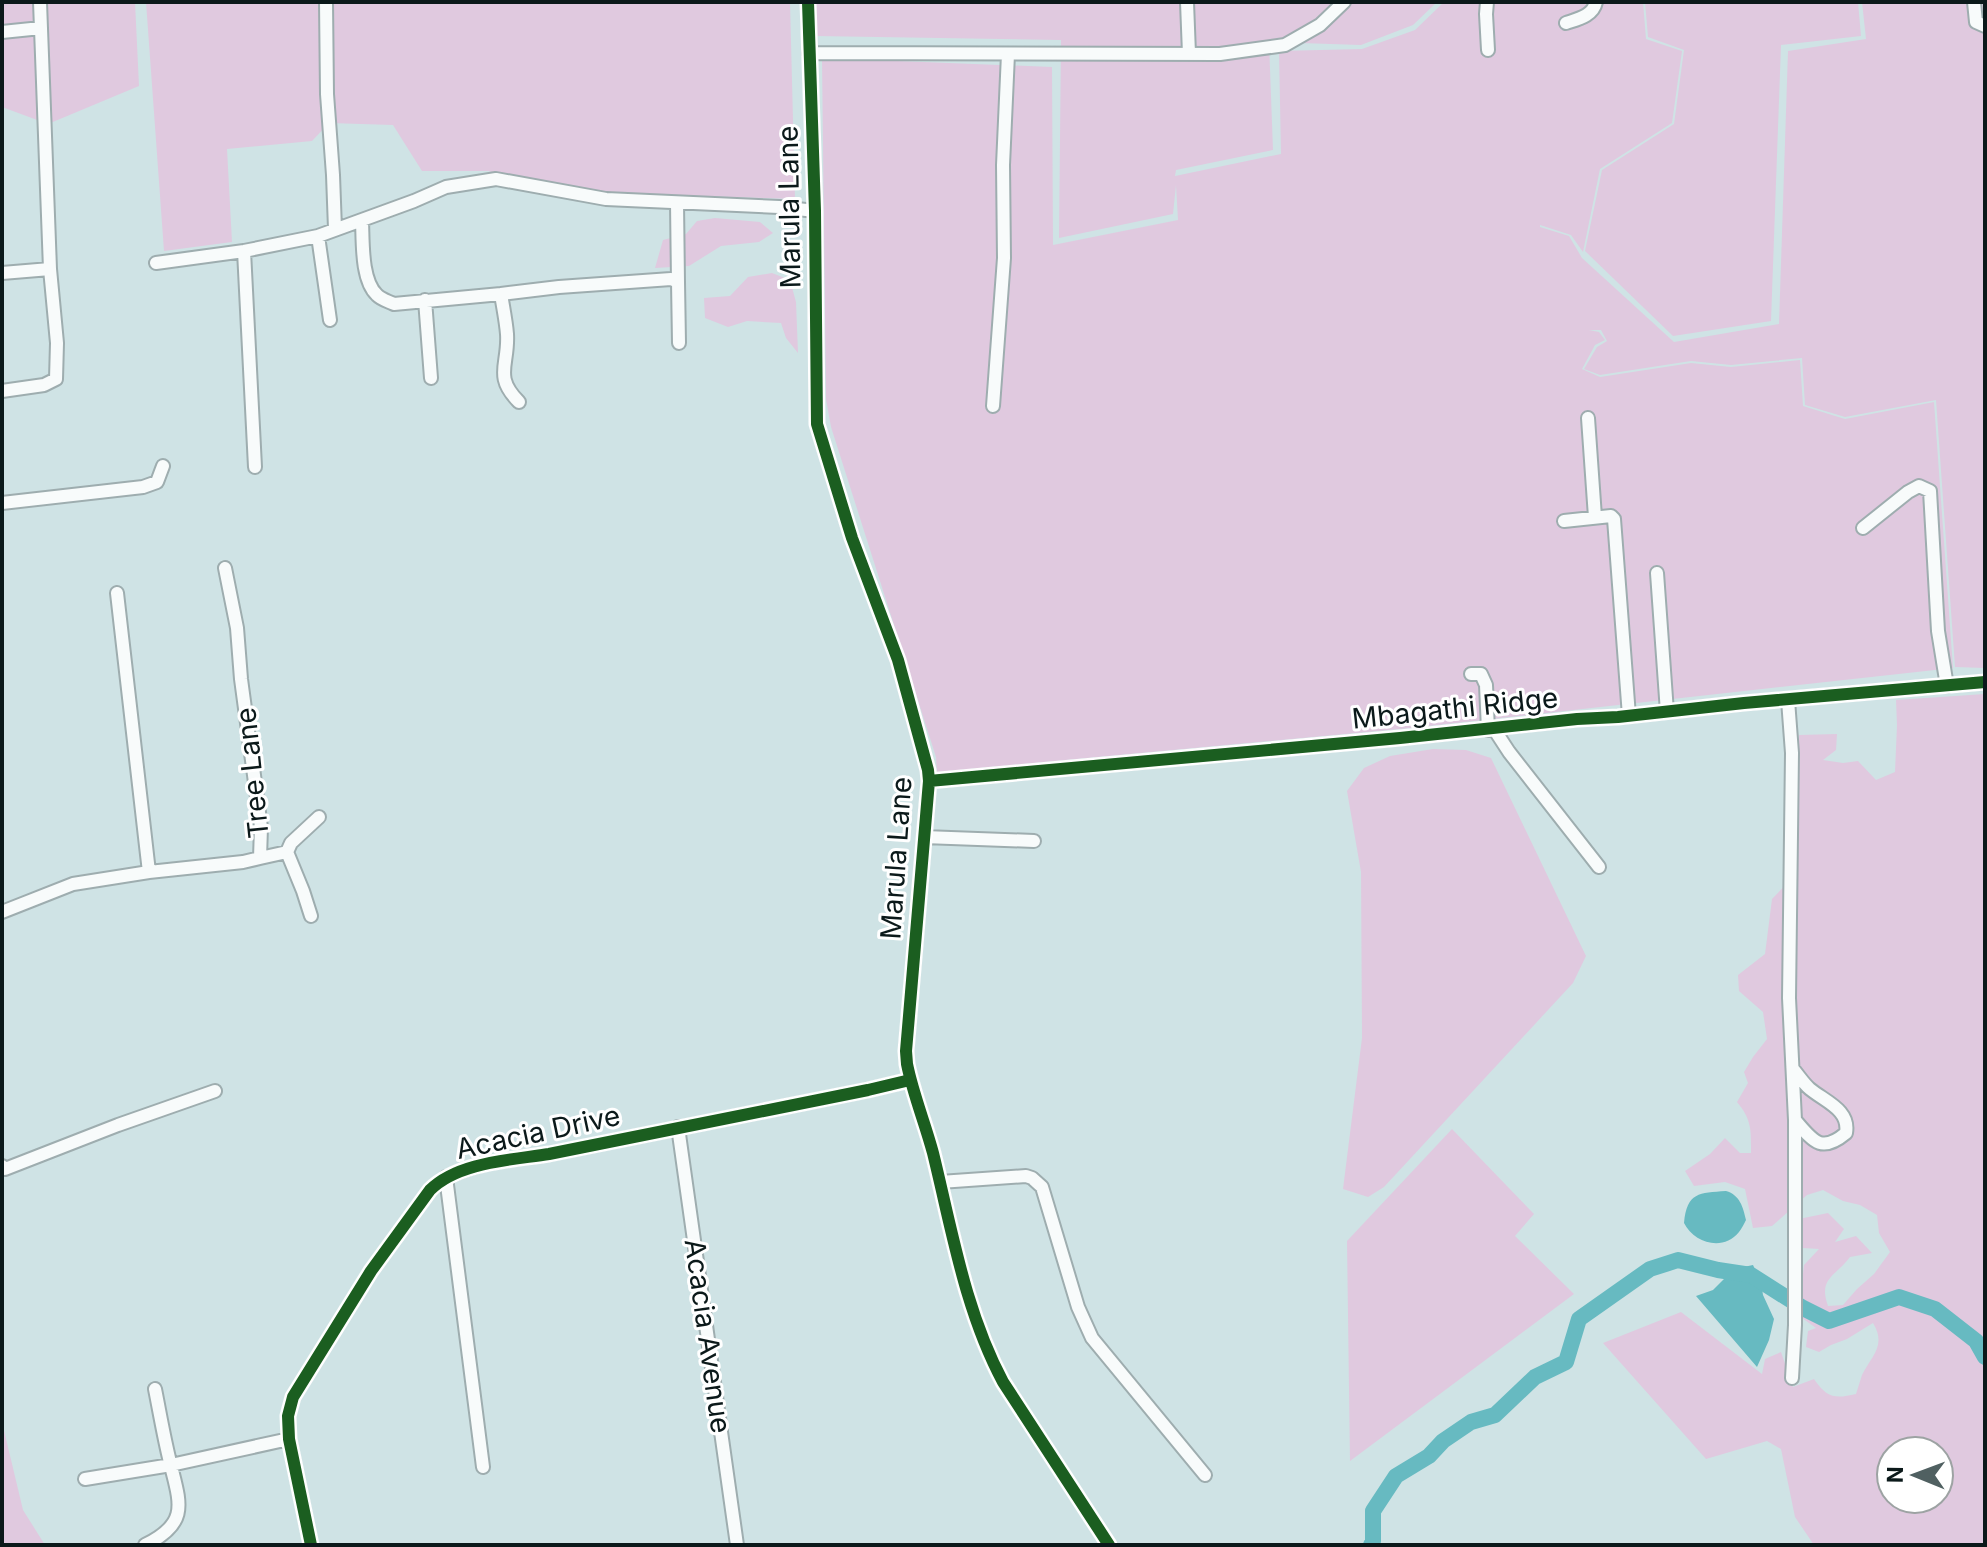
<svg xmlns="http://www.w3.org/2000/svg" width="1987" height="1547" viewBox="0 0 1987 1547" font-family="Inter,sans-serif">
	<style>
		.green { fill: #e0c9df; fill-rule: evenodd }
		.water { fill: #67bac1 }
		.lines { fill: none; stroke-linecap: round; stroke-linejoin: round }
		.river { stroke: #67bac1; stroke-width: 16 }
		.minor-casing { stroke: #9eadaf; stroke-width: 16 }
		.minor { stroke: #f8fbfb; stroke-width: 12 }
		.cycleway-casing { stroke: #fff; stroke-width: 17 }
		.cycleway { stroke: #1b5e20; stroke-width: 12 }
		.labels { text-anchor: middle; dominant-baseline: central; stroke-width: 6; stroke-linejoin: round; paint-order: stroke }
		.street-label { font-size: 28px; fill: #0b191a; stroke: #fff }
	</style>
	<rect width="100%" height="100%" fill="#cfe3e5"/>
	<path class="green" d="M2,2H135L139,86L48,124L2,107Z
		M146,2H790L795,199L607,193L540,184L488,171H422L393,125L329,123L312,141L227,149L232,242L164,251Z
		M815,2H1437L1413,25L1361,45L1269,42L1273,150L1176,170L1175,176L1281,154L1279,51L1362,49L1415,30L1444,2H1643L1646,39L1682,51L1672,123L1600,169L1583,252L1571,235L1540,225V227L1569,236L1582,258L1674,342L1779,324L1788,51L1866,39L1862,2H1985V668L1955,667L1936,400L1845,417L1805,405L1802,358L1731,365L1691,361L1600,375L1584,369L1597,347L1607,341L1601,330H1589L1599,332L1605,340L1595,345L1582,369L1600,377L1691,363L1731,367L1800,360L1803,406L1845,419L1934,402L1953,668L1410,728L937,772L936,757L831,427L826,399L822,58L1052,67L1053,245L1178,220L1176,185L1173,214L1059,238L1061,40L815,36Z
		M1645,2H1858L1861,36L1781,45L1771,321L1673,336L1585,251L1602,170L1674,124L1684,50L1648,37Z
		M715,218L760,222L773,233L759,242L721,246L689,266L655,268L663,240L686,234L697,221Z
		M772,273L790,280L796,302L798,353L786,338L781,323L747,321L728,327L705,318L704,298L730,296L748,277Z
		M1985,694V1545H1814L1795,1517L1781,1449L1767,1441L1706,1459L1603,1343L1681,1312L1762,1374L1765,1359L1781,1352L1793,1387L1814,1379C1827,1398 1835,1399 1856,1394C1858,1388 1860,1381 1862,1375C1871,1356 1887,1346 1873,1323L1847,1339L1831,1345L1819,1352L1806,1347L1808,1331L1816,1328L1802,1318L1801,1291L1804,1265L1819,1249L1803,1248L1799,1219L1828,1213L1844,1229L1835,1242L1856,1236L1872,1253L1850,1257C1835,1277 1818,1278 1828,1306L1843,1305L1857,1289L1874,1274L1890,1252L1879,1233L1877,1215L1860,1205L1843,1201L1823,1190L1807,1195L1772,1226L1753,1228L1745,1189L1725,1182L1694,1186L1685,1171L1710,1154L1725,1138L1740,1153H1751C1751,1130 1752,1120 1737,1102L1748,1083L1744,1072L1753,1057L1767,1039L1763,1012L1739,991L1738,975L1765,954L1772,899L1795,875L1799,809V735L1837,734L1836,750L1823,760L1843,763L1858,761L1876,780L1895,772L1897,725L1896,700ZM1891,1451H1939V1499H1891Z
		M1433,749L1466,750L1491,758L1586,956L1573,983L1384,1187L1368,1197L1343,1189L1362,1038L1361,872L1347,791L1364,768L1390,756Z
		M1452,1129L1534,1214L1515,1236L1574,1294L1350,1461L1347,1241Z
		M2,1422L23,1510L45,1545H2Z"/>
	<path class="water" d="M1726,1191C1740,1195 1743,1207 1746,1220C1744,1224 1742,1228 1739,1232C1723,1252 1694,1243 1684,1223C1687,1192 1699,1193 1726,1191Z
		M1753,1265L1761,1282L1763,1295L1774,1319L1769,1340L1757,1367L1696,1296L1713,1290L1734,1269Z"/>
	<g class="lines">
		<path class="river" d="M1371,1545L1373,1541V1511L1396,1476L1429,1456L1443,1441L1471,1422L1495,1415L1535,1377L1566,1362L1579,1319L1650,1269L1678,1260L1718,1270L1751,1275L1803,1308L1829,1321L1899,1297L1935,1309L1976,1341L1985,1357"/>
		<g class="minor-casing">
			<path id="minor" d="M326,2L327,94L333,175L335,229
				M808,2L815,211L817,424L852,538L898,660L928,770L929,781L906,1051L907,1064C913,1094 925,1123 933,1153C952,1230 965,1311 1003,1382L1109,1545
				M1187,2L1189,54
				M1487,2L1486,14L1488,50
				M1974,2L1976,22L1985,26
				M1566,23C1578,19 1593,16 1596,2
				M2,32L41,28
				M809,53L1220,54L1285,45L1320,25L1344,2
				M677,203L678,282
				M362,221C363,242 361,280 377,295C382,300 388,301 394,304L501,294C503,307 506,321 507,334C509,365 493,376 519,402
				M318,236L330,320
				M244,251L255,467
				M156,263L244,251L318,236L414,201L446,187L496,179L606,199L779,207L815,211
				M2,273L50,269
				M501,294L559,287L671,279L678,282L679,343
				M425,300L431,378
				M2,391L44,385L56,379L57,343L50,269L40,2
				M993,406L1004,258L1003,165L1008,54
				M1588,418L1595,517
				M2,503L143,487L157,482L163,466
				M1564,521L1611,516L1614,519L1629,716
				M1863,528L1908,492L1919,486L1930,491L1938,631L1947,686
				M1657,573L1667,712
				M117,593L149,872
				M1471,674H1481L1486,685L1488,730
				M1788,700L1792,753L1789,998L1795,1120V1325L1792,1378
				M1494,729L1509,752L1599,867
				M929,781L1400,738L1577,719L1618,717L1744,703L1985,682
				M924,837L1034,841
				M287,852L303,891L311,916
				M260,858L287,852L291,843L319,817
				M2,912L73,884L149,872L243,862L260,858L261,827L241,679L237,628L225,568
				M1793,1069C1799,1076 1804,1084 1810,1089C1826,1102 1850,1110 1846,1133C1821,1154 1813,1141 1795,1120
				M678,1127L737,1545
				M2,1166L5,1169L118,1125L215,1091
				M446,1177L483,1467
				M940,1182L1026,1176L1032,1178L1042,1187L1078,1307L1092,1338L1205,1475
				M85,1479L171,1465L289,1439
				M145,1545C190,1523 180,1503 170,1462C164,1438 160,1414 155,1389
				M311,1545L289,1439L288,1416L293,1397L371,1271L430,1190C458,1162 511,1160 549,1154L868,1090L910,1080"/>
		</g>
		<use href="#minor" class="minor"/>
		<g class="cycleway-casing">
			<path id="cycleway" d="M808,2L815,211L817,424L852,538L898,660L928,770L929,781L906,1051L907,1064C913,1094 925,1123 933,1153C952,1230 965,1311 1003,1382L1109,1545
				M929,781L1400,738L1577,719L1618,717L1744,703L1985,682
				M311,1545L289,1439L288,1416L293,1397L371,1271L430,1190C458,1162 511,1160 549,1154L868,1090L910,1080"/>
		</g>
		<use href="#cycleway" class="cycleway"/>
	</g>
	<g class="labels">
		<g class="street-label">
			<text transform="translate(789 207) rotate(-91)">Marula Lane</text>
			<text transform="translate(1455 708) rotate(-6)">Mbagathi Ridge</text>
			<text transform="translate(252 773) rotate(-96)">Tree Lane</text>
			<text transform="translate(896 858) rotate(-86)">Marula Lane</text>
			<text transform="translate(538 1132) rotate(-12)">Acacia Drive</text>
			<text transform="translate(708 1336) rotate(82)">Acacia Avenue</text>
		</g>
	</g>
	<rect width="1987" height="1547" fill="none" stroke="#0b191a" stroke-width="8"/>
	<g transform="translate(1915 1475) rotate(271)"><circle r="38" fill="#ffffff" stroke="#9da3a3" stroke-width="2"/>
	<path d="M0-6L14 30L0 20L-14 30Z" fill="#506061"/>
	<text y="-12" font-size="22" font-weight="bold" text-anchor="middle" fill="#0b191a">N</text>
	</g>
</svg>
